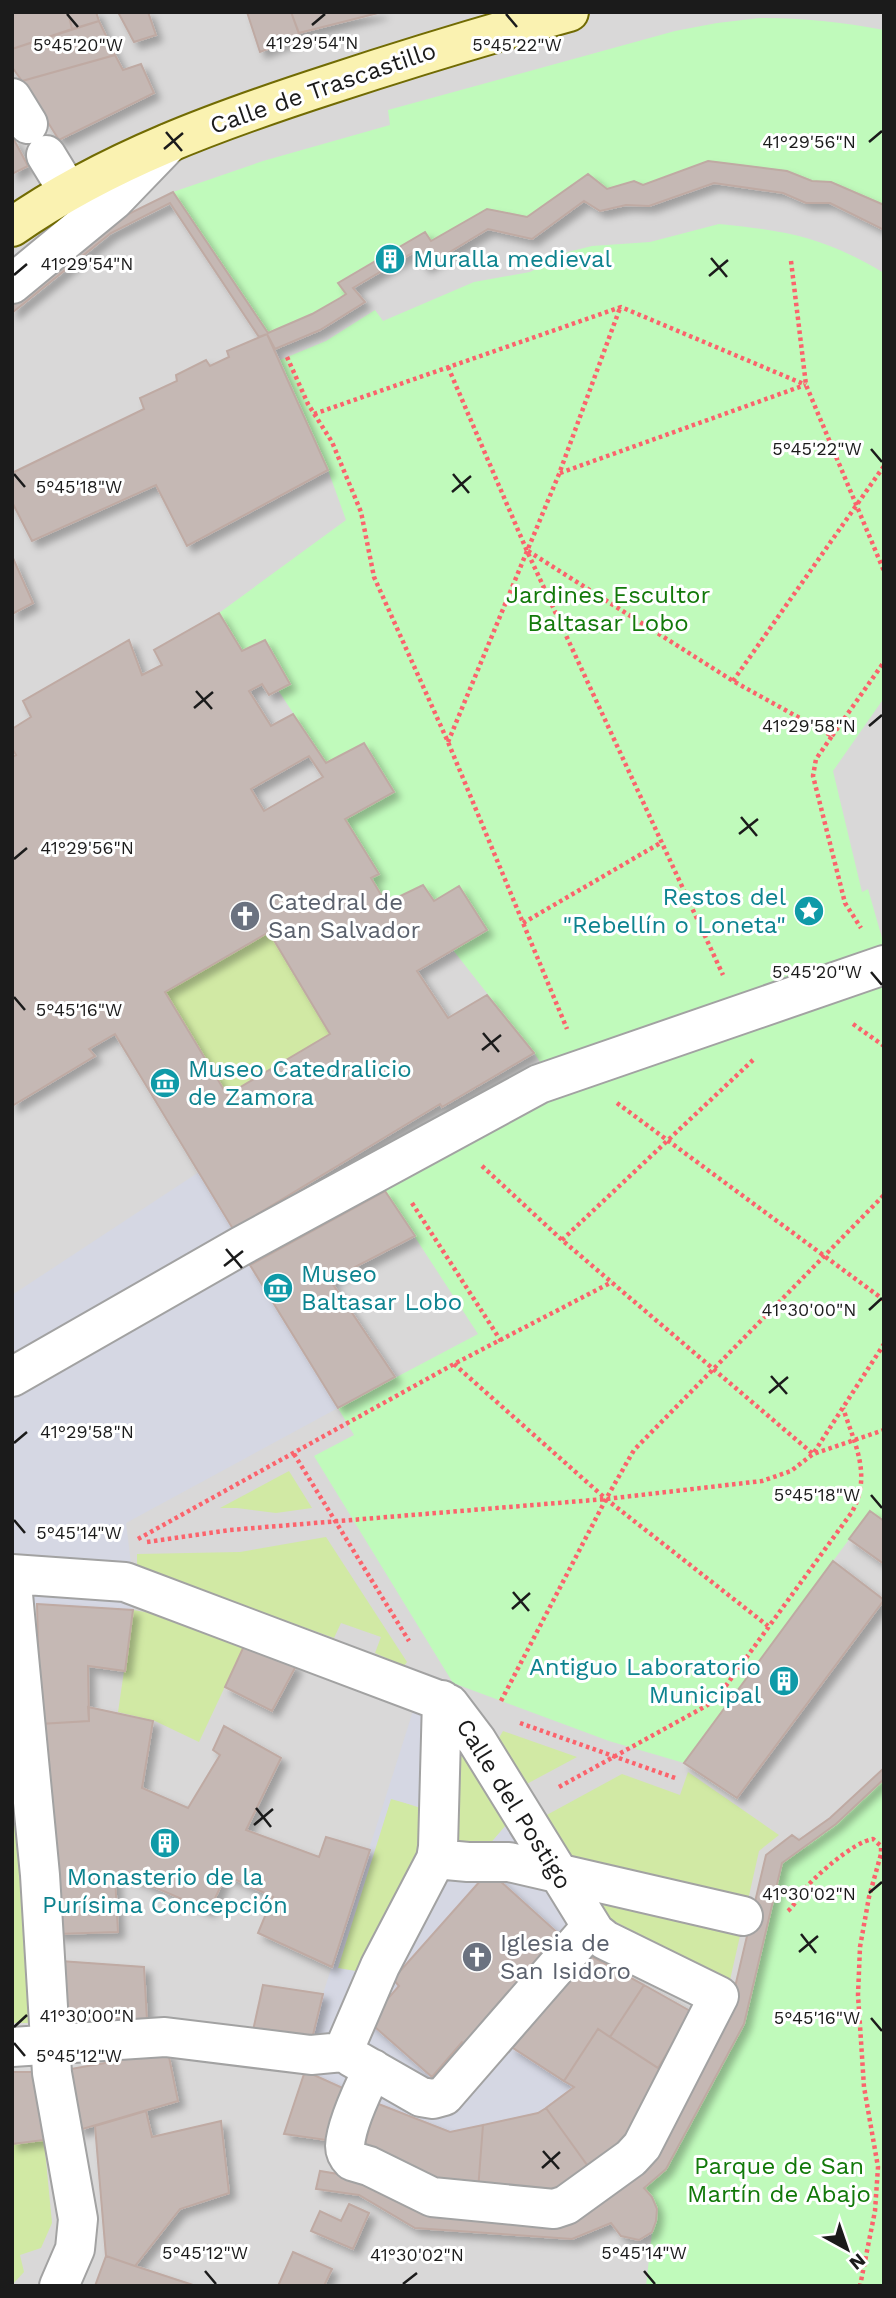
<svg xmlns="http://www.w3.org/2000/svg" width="896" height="2298" viewBox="0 0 896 2298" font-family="'Work Sans',sans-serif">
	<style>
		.residential { fill: #d9d8d8 }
		.grass { fill: #d1e9a4 }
		.park { fill: #c0fabb }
		.plaza { fill: #d5d7e3; fill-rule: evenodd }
		.building { fill: #c5b8b4; stroke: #bfaaa3; stroke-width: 2; fill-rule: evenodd; filter: url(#shadow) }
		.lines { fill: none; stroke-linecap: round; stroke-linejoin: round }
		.street-casing { stroke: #a2a2a2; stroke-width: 42 }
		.secondary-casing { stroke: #716b03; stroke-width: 42 }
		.path { stroke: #fb636c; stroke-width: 4.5; stroke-dasharray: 3.5 3.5; stroke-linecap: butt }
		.street { stroke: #fff; stroke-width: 38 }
		.secondary { stroke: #faf2b1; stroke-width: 38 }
		.ticks { fill: none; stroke: #1b1b1b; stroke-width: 2.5 }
		.labels { text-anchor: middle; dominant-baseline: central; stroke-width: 6; stroke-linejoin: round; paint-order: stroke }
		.street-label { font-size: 24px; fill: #1b1b1b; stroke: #fff }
		.culture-label { font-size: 24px; fill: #0d838f; stroke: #fff; text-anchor: start }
		.park-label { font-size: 24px; fill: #12790a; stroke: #fff }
		.worship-label { font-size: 24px; fill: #5b616d; stroke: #fff; text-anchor: start }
		.ticks-label { font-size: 18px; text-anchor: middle; fill: #1b1b1b; stroke: #fff; stroke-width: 6; stroke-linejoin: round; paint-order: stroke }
	</style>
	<defs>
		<filter id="shadow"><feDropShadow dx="6" dy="6" stdDeviation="3.5" flood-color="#0004"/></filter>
	</defs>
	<rect width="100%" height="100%" fill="#ede7e0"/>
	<path class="residential" d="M12,12H884V2286H12Z"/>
	<path class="grass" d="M269,932L330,1034L227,1095L165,992Z
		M289,1471L312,1508L276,1513L237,1508H220Z
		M326,1537L407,1662L404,1666L375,1653L381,1637L341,1623L334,1638L137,1567V1554L240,1552Z
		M133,1610L151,1613L244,1646L199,1742L155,1721L118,1712Z
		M503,1731L577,1757L523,1786L496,1743Z
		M456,1740L507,1824L482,1854L455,1847Z
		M12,1758L33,2023H12Z
		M688,1772L779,1835L759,1851L746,1909L577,1866L543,1817L622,1774L680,1795Z
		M391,1798L423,1809L422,1841L356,1972L337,1968Z
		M584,1888L742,1927L730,1980L608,1918Z
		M44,2140L52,2223L41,2248L20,2255L24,2272L12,2285V2144Z"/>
	<path class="park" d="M760,18C802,18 842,22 884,30V205L831,182L812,181L787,171L708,161L643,185L634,181L607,189L588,174L527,217L431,241L424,232L338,282L346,294C322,310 295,321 268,333L173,192L263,161L390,125L388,110L675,31L717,23Z
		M719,224C788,231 823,237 884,273V698L833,771L862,892L868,889L884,945V1521L870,1511L684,1763L609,1741L453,1683L314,1456L354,1435L338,1408L478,1334L385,1191L561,1093L534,1053L453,950L487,930L459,887L434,901L423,885L386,903L371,878L378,874L345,819L394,792L365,743L326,763L278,690L289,683L265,640L242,651L219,613L346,520L328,470L280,360L326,341L375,310L383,321L474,282L530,272L568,252L592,246L650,242Z
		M884,1779V2286H646L652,2232L656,2221L657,2210L652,2197L644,2188L666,2169L744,2024L782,1863Z"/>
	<path class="plaza" d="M199,1172L233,1229L250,1265L338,1408L126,1523L131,1563L133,1610L37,1604L12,1609V1295Z
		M413,1711L442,1721L455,1847L482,1853L507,1824L581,1939L510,2046L574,2087L538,2113L450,2132L376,2103L305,2071L323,1994ZM391,1799L423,1808L422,1841L356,1971L338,1968ZM489,1871L560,1935L432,2077L368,2021L399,1986L394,1980Z"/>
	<path class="building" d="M12,12H68L72,29L12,49Z
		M68,12H96L99,21L72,29Z
		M118,12H148L156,35L134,42Z
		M247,12H291L300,37L260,52Z
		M291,12H382L299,33Z
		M99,21L115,55L22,81L12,67V49Z
		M115,55L123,70L141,64L154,93L59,140L22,81Z
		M12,136L28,166L12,174Z
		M708,161L787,171L812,181L831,182L884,205V230L830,203H806L783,193L714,183L649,206L626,205L600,211L584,201L532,239L488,229L425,267L414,252L353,288L365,302L320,330L275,349L267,334L259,337L170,203L111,233L12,313V302L106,225L173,192L268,333L312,314L340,298L346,294L338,283L425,232L431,241L487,209L527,217L588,174L607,189L634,181L643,185Z
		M267,334L328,470L187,546L156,485L32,541L12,502V473L144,409L140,398L177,381L176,375L206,360L210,366L229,357L227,351Z
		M12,556L33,603L12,614Z
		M219,613L242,651L265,640L290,684L269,695L262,684L249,691L271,726L293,714L326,763L364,743L394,792L345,819L379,874L371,878L386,903L423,885L434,901L459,886L487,930L417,971L448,1018L487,995L534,1053L442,1107L440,1104L233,1229L115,1034L89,1049L95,1056L12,1106V757L16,755L12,748V729L31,717L23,701L129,640L142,675L162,665L154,650ZM309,756L323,777L264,811L251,789ZM269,932L330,1034L227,1095L165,992Z
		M385,1191L415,1236L330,1280L395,1377L338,1408L250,1265Z
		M870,1511L884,1521V1564L849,1539Z
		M833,1561L884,1600L737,1798L684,1763Z
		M37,1604L133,1610L125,1671L88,1666L89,1721L40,1724Z
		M244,1646L296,1666L272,1711L225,1687Z
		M88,1707L153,1721L142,1788L188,1808L220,1755L213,1750L224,1726L281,1758L246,1830L319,1857L326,1837L370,1850L332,1967L258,1933L273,1897L226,1875L209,1911L129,1876H115L118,1932L56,1934L40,1724L89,1721Z
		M884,1768V1779L836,1824L782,1863L744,2024L666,2169L644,2188L652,2197L657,2209L656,2221L652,2232L639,2240L621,2236L611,2223L572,2239L415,2228L359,2195L316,2189L320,2171L362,2178L567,2223L728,2017L766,1855L792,1835L799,1840L830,1818Z
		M489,1871L560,1935L468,2046L462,2042L432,2077L368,2021L399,1986L393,1979Z
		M591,1956L644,1985L610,2037L598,2029L564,2081L510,2046Z
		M60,1961L144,1967L147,2020L68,2018Z
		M263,1985L323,1994L312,2039L252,2035Z
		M644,1985L692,2012L658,2068L610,2037Z
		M598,2029L666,2073L628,2142L590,2169L546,2108L574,2087L564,2081Z
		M168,2052L178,2101L79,2130L65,2070Z
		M305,2071L345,2089L326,2140L284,2134Z
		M12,2072H37L44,2140L12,2144Z
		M376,2103L450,2132L483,2125L478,2190L455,2188L364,2148Z
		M546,2108L590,2169L552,2196L478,2190L483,2125L538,2113Z
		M146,2111L152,2137L221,2121L229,2193L180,2209L135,2266L106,2256L95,2126Z
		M349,2204L369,2213L353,2249L311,2231L320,2211L341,2221Z
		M293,2252L332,2269L324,2286H278Z
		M106,2256L135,2266L193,2285L95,2286Z"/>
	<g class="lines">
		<g class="street-casing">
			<path id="street" d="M12,98L28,124
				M46,155L68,191
				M12,284L114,200L169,143
				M12,1377L241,1246L539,1084L884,965
				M12,1574L125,1582L449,1704L477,1741L595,1932L605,1940L719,1996L642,2146L631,2158L566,2205L554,2209L432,2197L369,2166L352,2161C348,2157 345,2152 345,2146C346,2124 363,2089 373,2069
				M12,1584L40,1875L52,2073L78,2219L75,2249L59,2286
				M436,1859L468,1862H509L743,1916
				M12,2047L165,2037L311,2055L343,2052
				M343,2052L380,1966L436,1859L438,1847L442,1700
				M351,2057L421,2097L433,2099L444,2096L591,1927"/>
		</g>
		<g class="secondary-casing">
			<path id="secondary" d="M12,227C108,160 220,120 331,84C410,58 489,34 569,12"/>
		</g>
		<path class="path" d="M791,261L806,385L884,571
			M287,357L308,404L332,442L361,512L374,577L448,742L567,1029
			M448,367L527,551L723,975
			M314,414L621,307L806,385
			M560,473L805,385
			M528,551L733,681L832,736L816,759L813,776L845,903L861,928
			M733,681L884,466
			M832,736L884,662
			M448,742L559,474L620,308
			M523,923L662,842
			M853,1024L884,1046
			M617,1103L884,1300
			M482,1166L562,1240L813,1454L884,1344
			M412,1203L501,1341
			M562,1240L753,1060
			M454,1364L606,1499L768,1626
			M294,1454L409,1641
			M138,1539L454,1364L612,1282
			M147,1542L230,1530L606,1499L762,1481L791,1471L813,1454L884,1430
			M501,1701L606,1499L634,1450L884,1195
			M520,1723L678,1779
			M559,1787L706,1706L717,1698L852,1512C872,1475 855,1445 843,1408
			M788,1911C794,1906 797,1899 801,1893C814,1877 853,1842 873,1839L881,1846V1854L869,1897L860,1947L858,1995L864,2087L878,2167L875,2211L860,2286"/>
		<use href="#street" class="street"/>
		<use href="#secondary" class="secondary"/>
	</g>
	<path class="ticks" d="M67,14L78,27M506,14L517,27M312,25L325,14M166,132L182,151M869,142L882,131M164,149L183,133M711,258L727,277M14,275L27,264M709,276L728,260M871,449L882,462M14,474L25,487M453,474L469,493M452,492L471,476M196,691L212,709M194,708L213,692M869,726L882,715M741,817L757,836M739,834L758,819M14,859L27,848M871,972L882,985M14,997L25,1010M483,1033L499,1052M482,1050L501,1035M226,1249L242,1268M224,1266L243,1251M869,1310L882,1298M771,1376L787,1394M769,1393L788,1377M14,1443L27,1432M871,1495L882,1508M14,1520L25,1533M513,1592L529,1611M512,1609L530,1593M256,1808L271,1827M254,1825L273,1809M869,1893L882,1882M801,1934L816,1953M799,1952L818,1936M871,2018L882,2031M14,2027L27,2015M14,2043L25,2056M543,2151L559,2169M542,2168L560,2152M205,2271L216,2284M644,2271L655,2284M403,2284L417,2273"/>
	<defs>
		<g id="building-disc" transform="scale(1.575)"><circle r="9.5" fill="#0f9aa8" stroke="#fff"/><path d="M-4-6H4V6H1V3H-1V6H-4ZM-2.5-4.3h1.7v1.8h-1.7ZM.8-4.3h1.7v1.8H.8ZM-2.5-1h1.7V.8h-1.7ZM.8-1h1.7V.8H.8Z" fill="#fff"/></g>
		<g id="sight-disc" transform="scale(1.575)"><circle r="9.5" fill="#0f9aa8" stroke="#fff"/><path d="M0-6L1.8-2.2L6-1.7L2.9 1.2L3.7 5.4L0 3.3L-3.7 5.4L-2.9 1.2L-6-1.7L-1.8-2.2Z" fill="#fff"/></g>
		<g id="church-disc" transform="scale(1.575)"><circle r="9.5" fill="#6b7280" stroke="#fff"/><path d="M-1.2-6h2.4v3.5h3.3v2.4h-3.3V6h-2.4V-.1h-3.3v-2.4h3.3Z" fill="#fff"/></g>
		<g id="museum-disc" transform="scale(1.575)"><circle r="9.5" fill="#0f9aa8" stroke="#fff"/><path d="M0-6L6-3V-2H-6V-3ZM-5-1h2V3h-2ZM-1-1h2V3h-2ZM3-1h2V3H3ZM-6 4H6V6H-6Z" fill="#fff"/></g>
	</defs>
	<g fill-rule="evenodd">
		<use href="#building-disc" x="390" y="259"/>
		<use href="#sight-disc" x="809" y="911"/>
		<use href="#church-disc" x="245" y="916"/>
		<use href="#museum-disc" x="165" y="1083"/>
		<use href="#museum-disc" x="278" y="1288"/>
		<use href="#building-disc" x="784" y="1681"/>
		<use href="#building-disc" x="165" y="1843"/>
		<use href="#church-disc" x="477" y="1957"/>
	</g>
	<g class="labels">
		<g class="street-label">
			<text transform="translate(323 88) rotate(-19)">Calle de Trascastillo</text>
			<text transform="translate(514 1804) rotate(58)">Calle del Postigo</text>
		</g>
		<g class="culture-label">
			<text x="413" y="259">Muralla medieval</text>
			<text x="786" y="897" text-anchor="end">Restos del<tspan x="786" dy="28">"Rebellín o Loneta"</tspan></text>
			<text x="188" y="1069">Museo Catedralicio<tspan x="188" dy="28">de Zamora</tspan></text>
			<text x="301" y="1274">Museo<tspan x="301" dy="28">Baltasar Lobo</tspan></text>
			<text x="761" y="1667" text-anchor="end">Antiguo Laboratorio<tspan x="761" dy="28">Municipal</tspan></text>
			<text x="165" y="1877" text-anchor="middle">Monasterio de la<tspan x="165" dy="28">Purísima Concepción</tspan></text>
		</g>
		<g class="park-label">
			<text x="608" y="595">Jardines Escultor<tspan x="608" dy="28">Baltasar Lobo</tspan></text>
			<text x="779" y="2166">Parque de San<tspan x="779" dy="28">Martín de Abajo</tspan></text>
		</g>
		<g class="worship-label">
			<text x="268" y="902">Catedral de<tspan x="268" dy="28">San Salvador</tspan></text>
			<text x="500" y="1943">Iglesia de<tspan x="500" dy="28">San Isidoro</tspan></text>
		</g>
	</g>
	<g class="ticks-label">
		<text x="312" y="49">41°29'54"N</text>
		<text x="78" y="51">5°45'20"W</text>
		<text x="517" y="51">5°45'22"W</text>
		<text x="809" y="148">41°29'56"N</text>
		<text x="87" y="270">41°29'54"N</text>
		<text x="817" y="455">5°45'22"W</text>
		<text x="79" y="493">5°45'18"W</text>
		<text x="809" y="732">41°29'58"N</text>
		<text x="87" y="854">41°29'56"N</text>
		<text x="817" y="978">5°45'20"W</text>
		<text x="79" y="1016">5°45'16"W</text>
		<text x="809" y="1316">41°30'00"N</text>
		<text x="87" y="1438">41°29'58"N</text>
		<text x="817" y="1501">5°45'18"W</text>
		<text x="79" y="1539">5°45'14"W</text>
		<text x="809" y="1900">41°30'02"N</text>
		<text x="87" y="2022">41°30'00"N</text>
		<text x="817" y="2024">5°45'16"W</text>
		<text x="79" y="2062">5°45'12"W</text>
		<text x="205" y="2259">5°45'12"W</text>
		<text x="644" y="2259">5°45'14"W</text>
		<text x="417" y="2261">41°30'02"N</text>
	</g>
	<rect width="896" height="2298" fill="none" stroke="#1b1b1b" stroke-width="28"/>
	<g transform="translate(847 2249) rotate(140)" stroke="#ffffff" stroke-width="5" paint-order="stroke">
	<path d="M0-5L12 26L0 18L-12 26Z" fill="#1b1b1b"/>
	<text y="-10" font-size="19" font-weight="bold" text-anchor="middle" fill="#1b1b1b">N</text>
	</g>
</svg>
